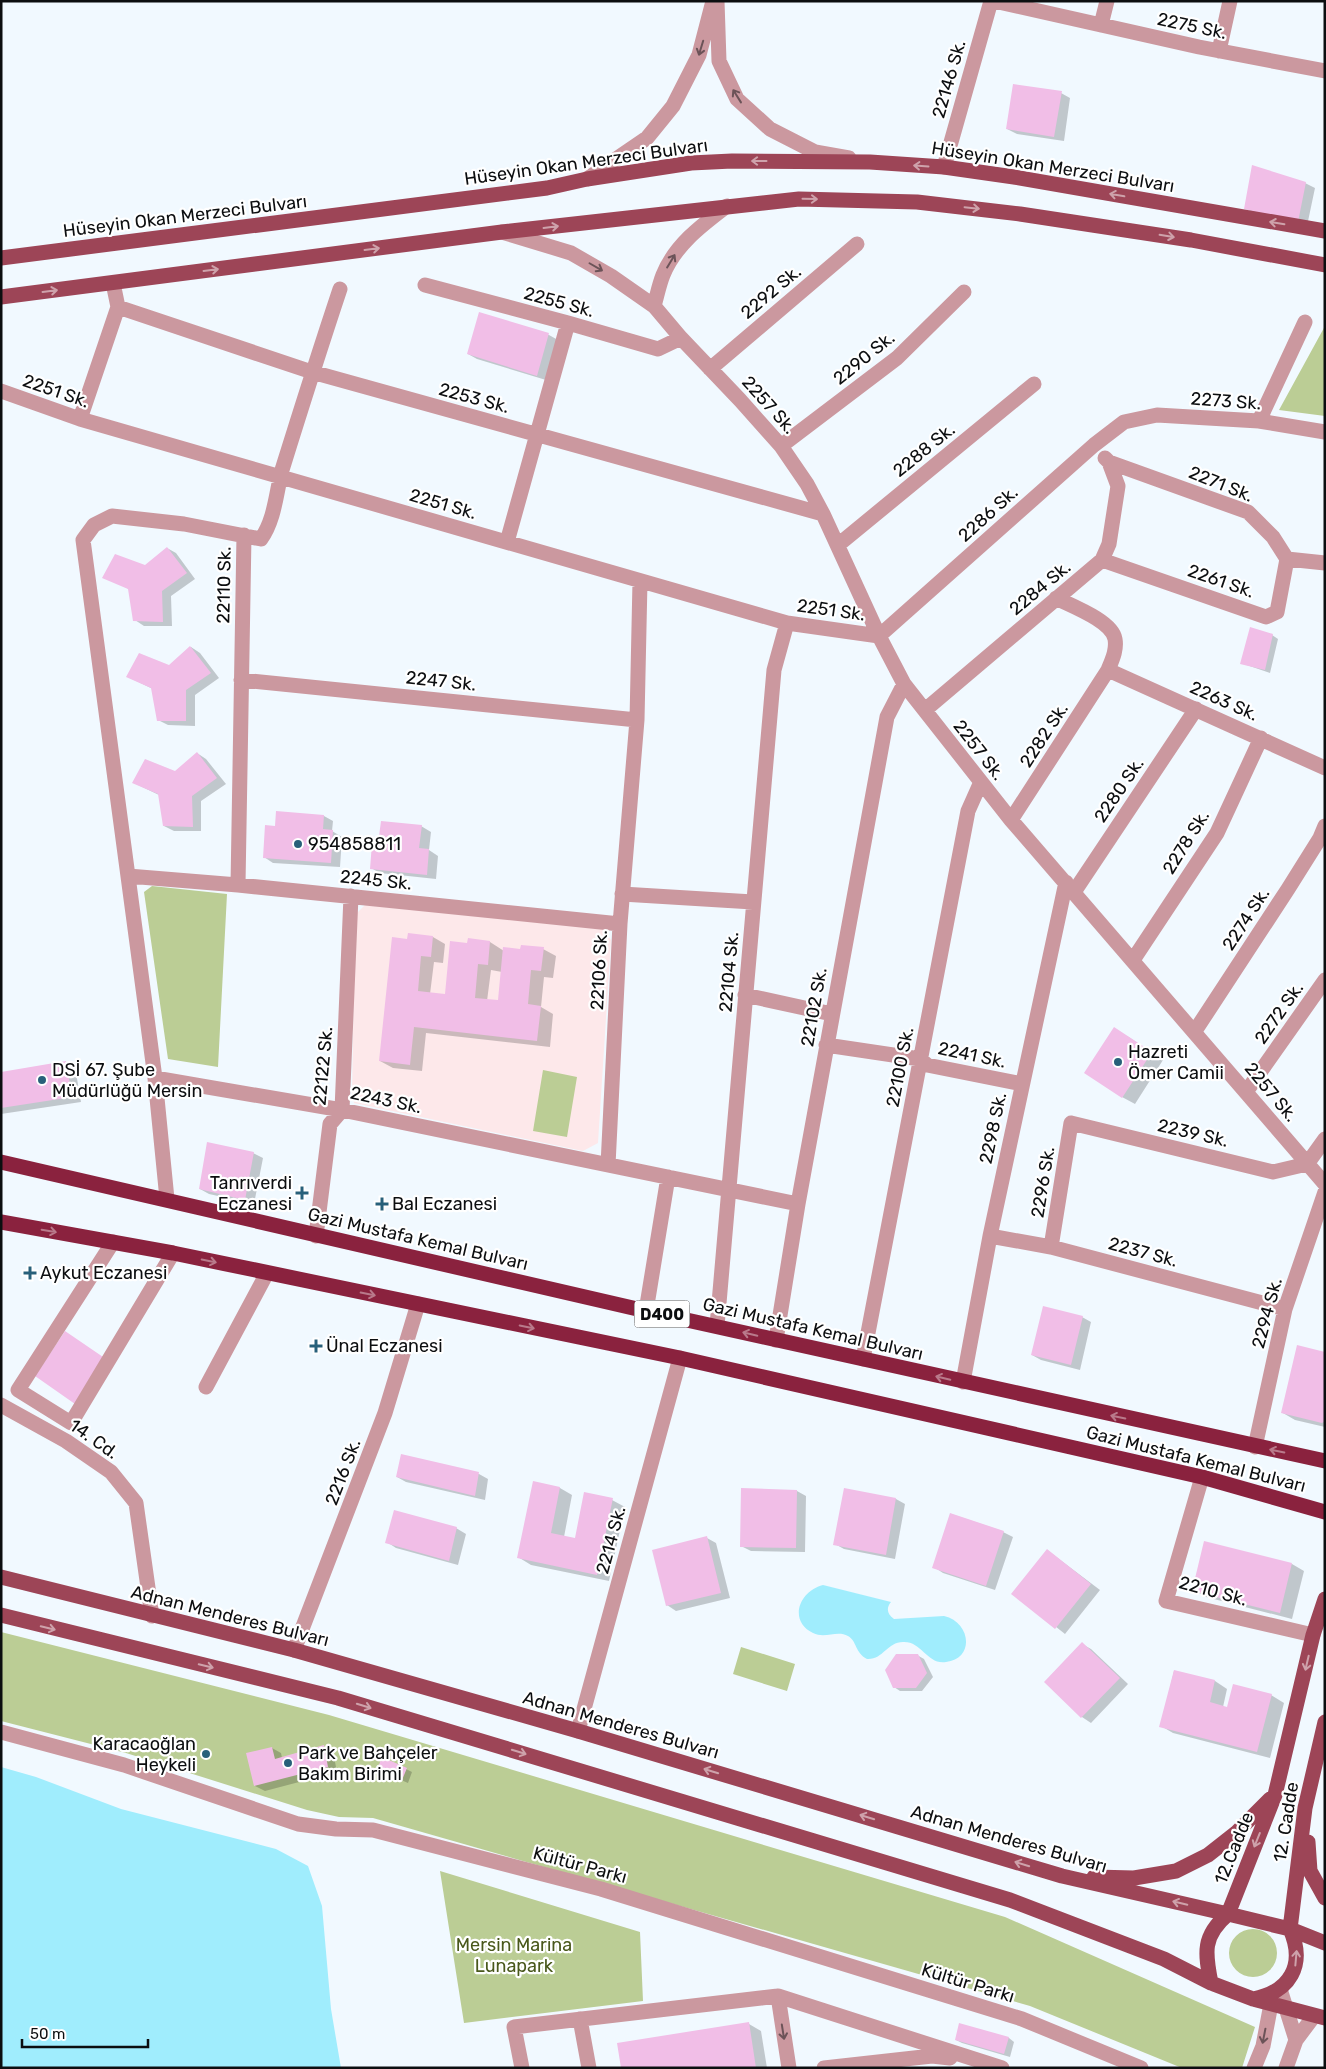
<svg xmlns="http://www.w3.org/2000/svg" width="1326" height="2069" viewBox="0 0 1326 2069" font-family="Rubik,sans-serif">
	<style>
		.education { fill: #fde8ea }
		.green { fill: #bbcd95 }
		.water { fill: #a0edfd }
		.shadow { fill: #0003; fill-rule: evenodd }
		.building { fill: #f1bee7 }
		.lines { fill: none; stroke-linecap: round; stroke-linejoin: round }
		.minor { stroke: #cb989f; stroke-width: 15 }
		.major { stroke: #9d4557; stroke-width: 15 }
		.highway { stroke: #8a223e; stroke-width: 15 }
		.oneway { stroke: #6c5358 }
		.oneway2 { stroke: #cea2ab }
		.oneway3 { stroke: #b97a8b }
		.poi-dot { fill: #28607a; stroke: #fff; stroke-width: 2 }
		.labels { text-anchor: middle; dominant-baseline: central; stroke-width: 4.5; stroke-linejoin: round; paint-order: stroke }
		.shield { fill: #fff; stroke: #555658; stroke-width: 1 }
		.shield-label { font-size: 16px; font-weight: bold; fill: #0c0e10 }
		.street-label { font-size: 18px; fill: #0c0e10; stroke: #fff }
		.poi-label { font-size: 18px; fill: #0c0e10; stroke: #fff; text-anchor: start }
		.park-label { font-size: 18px; fill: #49581b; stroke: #fff }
	</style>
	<rect width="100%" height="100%" fill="#f1f9ff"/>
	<path class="education" d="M365,905L603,929L611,940L598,1143L583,1151L354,1103L352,1096L355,915Z"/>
	<path class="green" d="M1325,326V416L1279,410Z
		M152,886L227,894L218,1067L168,1059L144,892Z
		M543,1070L577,1077L567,1137L533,1131Z
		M1,1632L329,1715L1005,1917L1255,2027L1242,2068H1182L1030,2006L373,1818L339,1817L307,1810L126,1753L1,1721Z
		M741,1647L795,1664L787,1691L733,1674Z
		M440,1871L640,1932L643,2001L464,2023Z
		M1229 1953a24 24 0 1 1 48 0a24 24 0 1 1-48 0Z"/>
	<path class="water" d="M823,1585L891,1602C886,1608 887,1614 894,1619L944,1616C971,1622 975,1659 946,1662C927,1665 922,1641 903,1642C887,1642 883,1660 867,1659C855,1653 857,1641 848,1636C837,1630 825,1639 813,1633C788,1621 799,1591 823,1585Z
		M1,1767L36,1777L121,1809L276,1849L308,1866L322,1906L331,2009L341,2068H1Z"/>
	<path class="shadow" d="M1061,93L1070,98L1064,141L1017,134L1007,129Z
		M1305,183L1315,188L1307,226L1254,213L1245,208Z
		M480,313L549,335L558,340L546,380L477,359L468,354Z
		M167,548L176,553L195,579L171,596L172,626H144L135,620L129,589L104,577L146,567Z
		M1272,635L1278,639L1270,673L1241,663Z
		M191,647L200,653L219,678L195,695V726L168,725L158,720L153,689L128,677L169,666Z
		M197,753L206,759L226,784L201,801V831H174L164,826L159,795L134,783L176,772Z
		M324,816L333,821L332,831L342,837L340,867L273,863L264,857L276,827Z
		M421,826L431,832L429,850L438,856L436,879L380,873L371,868L379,845Z
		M433,937L445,944L443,963L434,962L430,994L446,995L469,940L490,942L504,951L543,949L556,956L553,978L544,977L541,1007L553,1014L550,1047L426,1033L422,1071L393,1068L380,1061L409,940ZM491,970L502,972L499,1002L487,1001Z
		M1127,1036L1163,1060L1135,1104L1122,1097Z
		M65,1062L75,1067L81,1102L1,1114V1073Z
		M253,1153L263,1158L254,1204L209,1194L200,1189Z
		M1082,1317L1091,1322L1080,1370L1041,1360L1032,1355Z
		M1325,1353V1427L1295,1420L1283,1413Z
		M402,1455L479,1474L488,1479L485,1500L406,1482L397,1477Z
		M534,1483L560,1488L572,1495L564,1537L576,1539L612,1500L625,1507L609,1581L531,1565L518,1557Z
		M845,1489L896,1499L905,1504L895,1559L844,1549L835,1544Z
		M797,1491L806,1496L805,1552L751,1551L741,1546Z
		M456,1528L466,1534L458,1565L396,1548L387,1542Z
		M1003,1532L1013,1537L995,1590L943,1573L934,1567Z
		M707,1538L716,1543L730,1598L676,1611L667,1605Z
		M1047,1550L1100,1590L1065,1634L1013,1593Z
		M1292,1564L1304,1571L1292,1619L1206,1597L1193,1590Z
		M1082,1644L1091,1649L1128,1684L1091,1723L1082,1717L1045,1682Z
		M917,1655L924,1659L933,1677L922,1691H900L894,1687Z
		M1174,1671L1215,1681L1227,1689L1223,1707L1228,1708L1271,1695L1284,1703L1270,1758L1173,1733L1161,1726Z
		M324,1747L333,1752L337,1772L265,1791L255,1786L272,1748L281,1753L282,1758Z
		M406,1769L412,1772L408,1783L378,1770Z
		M749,2024L761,2031L767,2068H622Z
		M960,2025L1009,2038L1014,2042L1010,2057L962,2043L956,2040Z"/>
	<path class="building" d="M1013,84L1062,91L1054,137L1006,129Z
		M1252,165L1306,182L1298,222L1244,209Z
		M479,312L549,333L537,376L467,354Z
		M167,547L187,573L162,591L163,622L133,621L128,589L102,578L115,554L145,565Z
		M1250,627L1273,634L1265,670L1240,664Z
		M190,646L211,673L186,690V721H157L151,688L126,677L139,653L169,665Z
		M197,752L217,778L192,796L193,827L163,826L158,794L132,783L145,759L175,771Z
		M276,811L324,815L323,829L333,830L331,863L263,858L265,825L275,826Z
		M381,821L422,825L419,848L429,849L427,875L370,869L372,843L378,844Z
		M408,933L433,936L431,957L421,956L418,991L445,994L450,941L467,943L468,938L490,941L488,965L478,964L475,998L498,1000L503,947L520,949L521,945L544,947L541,971L531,970L528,1004L541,1006L537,1041L414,1027L410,1065L379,1061L392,937L407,939Z
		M1114,1027L1152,1052L1122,1098L1084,1073Z
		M66,1061L72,1097L1,1108V1072Z
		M207,1142L254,1152L245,1200L199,1189Z
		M1043,1306L1083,1316L1071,1365L1031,1355Z
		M65,1331L106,1359L75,1404L35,1376Z
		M1297,1345L1325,1352V1421L1322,1423L1281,1413Z
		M401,1454L479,1472L475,1496L396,1477Z
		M533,1481L560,1487L551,1533L575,1538L584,1492L613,1498L597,1575L517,1558Z
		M741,1488L797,1490L796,1548L740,1547Z
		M844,1488L896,1498L886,1555L833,1545Z
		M394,1510L457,1527L449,1561L385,1543Z
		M950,1513L1004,1531L986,1586L932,1568Z
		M707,1536L721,1593L666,1606L652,1550Z
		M1204,1541L1292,1563L1280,1613L1192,1591Z
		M1047,1549L1091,1584L1055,1629L1011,1594Z
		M1082,1642L1120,1678L1081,1718L1044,1682Z
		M896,1654H918L927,1673L916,1688H893L885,1670Z
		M1174,1670L1215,1680L1210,1702L1227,1707L1233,1684L1272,1694L1257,1752L1159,1727Z
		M324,1745L328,1767L254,1786L246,1753L272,1747L275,1759Z
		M382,1757L407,1768L402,1780L377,1770Z
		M749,2022L756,2068H621L617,2043Z
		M959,2023L1009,2037L1004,2054L955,2040Z"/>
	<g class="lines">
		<path class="minor" d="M717,1L719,61L737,99L770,129L815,152L849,158
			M994,1L1199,47L1325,71
			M1101,25L1107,1
			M1219,51L1230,1
			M944,167L991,1
			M587,179L647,138L673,106L699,55L712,5
			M502,232L571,253L611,276L654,306L681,338L740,400L781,446L807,484L823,514L879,636L904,684L1011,820L1325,1184
			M425,285L568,323L658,349L681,338
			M654,306C657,296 659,285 663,275C675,245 702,225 727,206
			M118,307L312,372L823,514
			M710,369L857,244
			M1,391L80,419L787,623L879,636
			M80,419L118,307L113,283
			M1259,421L1305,322
			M781,446L897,358L964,292
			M1105,458L1109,462L1248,512L1273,537L1287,559L1325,563
			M507,542L568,323
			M838,545L1034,384
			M1102,560L1266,617L1277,612L1287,559
			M879,636L1094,445L1124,422L1157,415L1259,421L1325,432
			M1108,670L1325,768
			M241,680L637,720
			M925,710L1102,560L1109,544L1118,486L1109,462
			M1011,820L1108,670C1112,660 1117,650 1115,639C1112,621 1072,606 1056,598
			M128,876L238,885L620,924
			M238,885L244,535
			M1074,892L1196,709
			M622,894L753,902
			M1133,960L1217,833L1261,738
			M745,995L832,1014
			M1195,1031L1288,889L1320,838L1325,826
			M826,1045L920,1059L927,1065L1022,1084
			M155,1078L342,1110L798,1204
			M1246,1092L1325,980
			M608,1165L620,924L637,720L640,581
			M167,1199L155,1078L83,540L94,525L112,516L184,524L261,539C275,519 276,493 282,470C301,409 320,349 340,289
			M316,1236L330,1124L342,1110L351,896
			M990,1236L1051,1247L1285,1309
			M113,1242L18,1390L71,1423L173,1253
			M1051,1247L1071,1123L1273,1172L1307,1164L1325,1139
			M646,1311L668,1177
			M717,1326L774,670L787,623
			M776,1340L798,1204L887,717L904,684
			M863,1359L968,811L980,784
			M963,1382L990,1236L1066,882
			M206,1387L267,1273
			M1,1405L66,1441L111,1472L136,1503L152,1616
			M1255,1447L1285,1309L1325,1192
			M1202,1477L1166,1601L1313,1635
			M294,1650L385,1413L418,1304
			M578,1731L680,1358
			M1,1732L124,1765L298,1824L336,1829L373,1830L601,1889L1022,2019L1141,2068
			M1280,1989L1296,2040
			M778,1996L789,2068
			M580,2019L589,2068
			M522,2068L514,2027L778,1996L1002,2068
			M824,2068L932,2056L950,2058
			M1254,2068L1263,2046L1271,2004
			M1286,2068L1296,2040L1314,2016"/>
		<path class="major" d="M1,258L547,188L587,179L691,163L732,161L870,162L944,167L1014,177L1325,231
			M1,297L502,232L799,199L917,202L1020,214L1191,240L1325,265
			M1,1577L294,1650L578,1731L1062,1876L1228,1914L1275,1795L1313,1635L1325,1599
			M1,1615L338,1698L1010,1900L1164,1959L1211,1983L1253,1999L1325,2018
			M1308,1842L1310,1871L1325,1898
			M1094,1877L1134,1878L1176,1871L1208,1855L1236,1833L1270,1799
			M1290,1929L1305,1808L1325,1722
			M1211,1983C1205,1953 1202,1936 1228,1914L1290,1929L1325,1943
			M1253,1999C1290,1992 1306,1965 1290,1929"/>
		<path class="highway" d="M1,1162L646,1311L1325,1461
			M1,1222L173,1253L680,1358L1202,1477L1325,1512"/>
	</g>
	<defs><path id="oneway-shaft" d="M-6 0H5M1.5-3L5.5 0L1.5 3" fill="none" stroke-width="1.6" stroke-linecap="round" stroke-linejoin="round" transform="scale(1.25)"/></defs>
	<g class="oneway">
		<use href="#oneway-shaft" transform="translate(701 48) rotate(107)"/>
		<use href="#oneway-shaft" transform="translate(737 96) rotate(-122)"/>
		<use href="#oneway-shaft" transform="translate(671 261) rotate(-59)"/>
		<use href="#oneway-shaft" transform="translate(596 267) rotate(30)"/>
		<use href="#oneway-shaft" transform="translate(783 2032) rotate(81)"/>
		<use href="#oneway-shaft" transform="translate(1264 2036) rotate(101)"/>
	</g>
	<g class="oneway2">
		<use href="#oneway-shaft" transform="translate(759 161) rotate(180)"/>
		<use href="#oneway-shaft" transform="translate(921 166) rotate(-176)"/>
		<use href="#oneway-shaft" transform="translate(1117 195) rotate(-170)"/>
		<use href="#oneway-shaft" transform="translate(810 199) rotate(1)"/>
		<use href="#oneway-shaft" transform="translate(972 208) rotate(6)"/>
		<use href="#oneway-shaft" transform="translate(1277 223) rotate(-171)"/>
		<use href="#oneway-shaft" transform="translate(551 227) rotate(-7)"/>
		<use href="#oneway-shaft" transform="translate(1167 236) rotate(9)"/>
		<use href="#oneway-shaft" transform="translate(372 249) rotate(-7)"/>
		<use href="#oneway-shaft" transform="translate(211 270) rotate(-7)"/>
		<use href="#oneway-shaft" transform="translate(50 291) rotate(-7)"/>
		<use href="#oneway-shaft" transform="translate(48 1628) rotate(14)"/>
		<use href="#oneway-shaft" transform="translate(1307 1663) rotate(103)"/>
		<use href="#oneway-shaft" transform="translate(206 1666) rotate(14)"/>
		<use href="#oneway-shaft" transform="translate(364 1706) rotate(17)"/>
		<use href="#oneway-shaft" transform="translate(519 1752) rotate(17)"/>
		<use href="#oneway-shaft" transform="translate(711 1771) rotate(-163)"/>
		<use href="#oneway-shaft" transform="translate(867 1817) rotate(-163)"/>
		<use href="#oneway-shaft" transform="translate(1257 1840) rotate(112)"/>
		<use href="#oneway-shaft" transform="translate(1022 1864) rotate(-163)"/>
		<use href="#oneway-shaft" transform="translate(1180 1903) rotate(-167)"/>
		<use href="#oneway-shaft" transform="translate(1296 1958) rotate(-85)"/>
	</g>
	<g class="oneway3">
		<use href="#oneway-shaft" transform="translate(49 1231) rotate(10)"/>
		<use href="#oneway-shaft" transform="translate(209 1261) rotate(12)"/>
		<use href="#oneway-shaft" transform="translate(368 1294) rotate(11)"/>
		<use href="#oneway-shaft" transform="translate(527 1327) rotate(12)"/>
		<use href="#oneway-shaft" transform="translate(750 1334) rotate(-167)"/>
		<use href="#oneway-shaft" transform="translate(943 1378) rotate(-167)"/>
		<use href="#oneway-shaft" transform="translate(1118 1417) rotate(-168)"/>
		<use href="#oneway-shaft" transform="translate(1277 1451) rotate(-168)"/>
	</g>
	<g class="poi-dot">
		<circle cx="298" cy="844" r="5"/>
		<circle cx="1118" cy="1062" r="5"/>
		<circle cx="42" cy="1080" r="5"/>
		<path d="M299.5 1185.5h5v5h5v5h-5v5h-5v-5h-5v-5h5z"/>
		<path d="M379.5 1196.5h5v5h5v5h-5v5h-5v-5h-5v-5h5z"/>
		<path d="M27.5 1265.5h5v5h5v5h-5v5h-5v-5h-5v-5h5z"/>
		<path d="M313.5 1338.5h5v5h5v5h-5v5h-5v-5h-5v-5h5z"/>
		<circle cx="206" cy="1754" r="5"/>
		<circle cx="288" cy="1763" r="5"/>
	</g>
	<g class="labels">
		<rect class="shield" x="634.5" y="1300.5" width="55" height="27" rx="4"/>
		<g class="shield-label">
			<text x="662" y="1314">D400</text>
		</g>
		<g class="street-label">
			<text transform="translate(1192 26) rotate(12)">2275 Sk.</text>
			<text transform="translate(949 79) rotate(-74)">22146 Sk.</text>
			<text transform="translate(586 162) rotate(-8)">Hüseyin Okan Merzeci Bulvarı</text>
			<text transform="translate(1053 167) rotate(9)">Hüseyin Okan Merzeci Bulvarı</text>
			<text transform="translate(185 216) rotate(-7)">Hüseyin Okan Merzeci Bulvarı</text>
			<text transform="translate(771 292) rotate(-40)">2292 Sk.</text>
			<text transform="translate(559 302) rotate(15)">2255 Sk.</text>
			<text transform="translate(864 358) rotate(-39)">2290 Sk.</text>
			<text transform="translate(56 391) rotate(19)">2251 Sk.</text>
			<text transform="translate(474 398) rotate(15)">2253 Sk.</text>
			<text transform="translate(1226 401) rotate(4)">2273 Sk.</text>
			<text transform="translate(769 405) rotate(48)">2257 Sk.</text>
			<text transform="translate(924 450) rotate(-39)">2288 Sk.</text>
			<text transform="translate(1221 484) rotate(22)">2271 Sk.</text>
			<text transform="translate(443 504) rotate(16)">2251 Sk.</text>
			<text transform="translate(988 514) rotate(-42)">2286 Sk.</text>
			<text transform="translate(1221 581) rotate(19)">2261 Sk.</text>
			<text transform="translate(224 585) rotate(-89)">22110 Sk.</text>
			<text transform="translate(1040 588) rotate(-40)">2284 Sk.</text>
			<text transform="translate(831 610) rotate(8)">2251 Sk.</text>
			<text transform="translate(441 681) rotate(6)">2247 Sk.</text>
			<text transform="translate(1224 701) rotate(24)">2263 Sk.</text>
			<text transform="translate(1044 735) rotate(-57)">2282 Sk.</text>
			<text transform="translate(979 750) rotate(52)">2257 Sk.</text>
			<text transform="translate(1119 790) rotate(-56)">2280 Sk.</text>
			<text transform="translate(1186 842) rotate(-58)">2278 Sk.</text>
			<text transform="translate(376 880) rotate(6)">2245 Sk.</text>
			<text transform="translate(1246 919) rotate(-57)">2274 Sk.</text>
			<text transform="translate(599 970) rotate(-87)">22106 Sk.</text>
			<text transform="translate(729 972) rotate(-85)">22104 Sk.</text>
			<text transform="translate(814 1007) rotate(-80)">22102 Sk.</text>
			<text transform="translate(1279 1013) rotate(-55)">2272 Sk.</text>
			<text transform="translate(972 1055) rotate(12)">2241 Sk.</text>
			<text transform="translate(323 1066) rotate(-85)">22122 Sk.</text>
			<text transform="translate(900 1067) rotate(-79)">22100 Sk.</text>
			<text transform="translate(1271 1092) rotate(50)">2257 Sk.</text>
			<text transform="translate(386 1100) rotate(12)">2243 Sk.</text>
			<text transform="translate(993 1128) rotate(-78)">2298 Sk.</text>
			<text transform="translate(1193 1133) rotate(13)">2239 Sk.</text>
			<text transform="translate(1043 1182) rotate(-81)">2296 Sk.</text>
			<text transform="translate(418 1239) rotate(13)">Gazi Mustafa Kemal Bulvarı</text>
			<text transform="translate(1143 1252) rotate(15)">2237 Sk.</text>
			<text transform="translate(1267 1313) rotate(-75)">2294 Sk.</text>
			<text transform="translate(813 1329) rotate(13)">Gazi Mustafa Kemal Bulvarı</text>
			<text transform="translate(94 1439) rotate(35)">14. Cd.</text>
			<text transform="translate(1196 1459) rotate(14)">Gazi Mustafa Kemal Bulvarı</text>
			<text transform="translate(343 1472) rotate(-69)">2216 Sk.</text>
			<text transform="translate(611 1540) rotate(-75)">2214 Sk.</text>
			<text transform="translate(1213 1591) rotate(15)">2210 Sk.</text>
			<text transform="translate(230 1616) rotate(14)">Adnan Menderes Bulvarı</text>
			<text transform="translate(621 1725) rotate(16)">Adnan Menderes Bulvarı</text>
			<text transform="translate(1286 1822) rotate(-81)">12. Cadde</text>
			<text transform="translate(1009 1839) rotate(16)">Adnan Menderes Bulvarı</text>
			<text transform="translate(1234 1848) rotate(-68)">12.Cadde</text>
			<text transform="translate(580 1865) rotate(15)">Kültür Parkı</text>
			<text transform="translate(968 1983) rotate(17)">Kültür Parkı</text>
		</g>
		<g class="poi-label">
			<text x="308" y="844">954858811</text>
			<text x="1128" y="1052">Hazreti<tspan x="1128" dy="21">Ömer Camii</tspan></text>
			<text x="52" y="1070">DSİ 67. Şube<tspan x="52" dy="21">Müdürlüğü Mersin</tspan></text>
			<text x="292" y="1183" text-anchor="end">Tanrıverdi<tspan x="292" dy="21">Eczanesi</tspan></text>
			<text x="392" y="1204">Bal Eczanesi</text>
			<text x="40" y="1273">Aykut Eczanesi</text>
			<text x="326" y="1346">Ünal Eczanesi</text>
			<text x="196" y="1744" text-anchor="end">Karacaoğlan<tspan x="196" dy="21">Heykeli</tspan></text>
			<text x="298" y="1753">Park ve Bahçeler<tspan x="298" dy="21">Bakım Birimi</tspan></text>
		</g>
		<g class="park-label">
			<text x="514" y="1945">Mersin Marina<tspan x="514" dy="21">Lunapark</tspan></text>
		</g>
	</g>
	<rect width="1326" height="2069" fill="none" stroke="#0c0e10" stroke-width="5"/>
	<path d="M22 2039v8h126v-8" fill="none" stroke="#0c0e10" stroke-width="2.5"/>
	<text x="30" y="2039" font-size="15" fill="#0c0e10" stroke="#ffffff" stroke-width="4" paint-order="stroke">50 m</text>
</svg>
